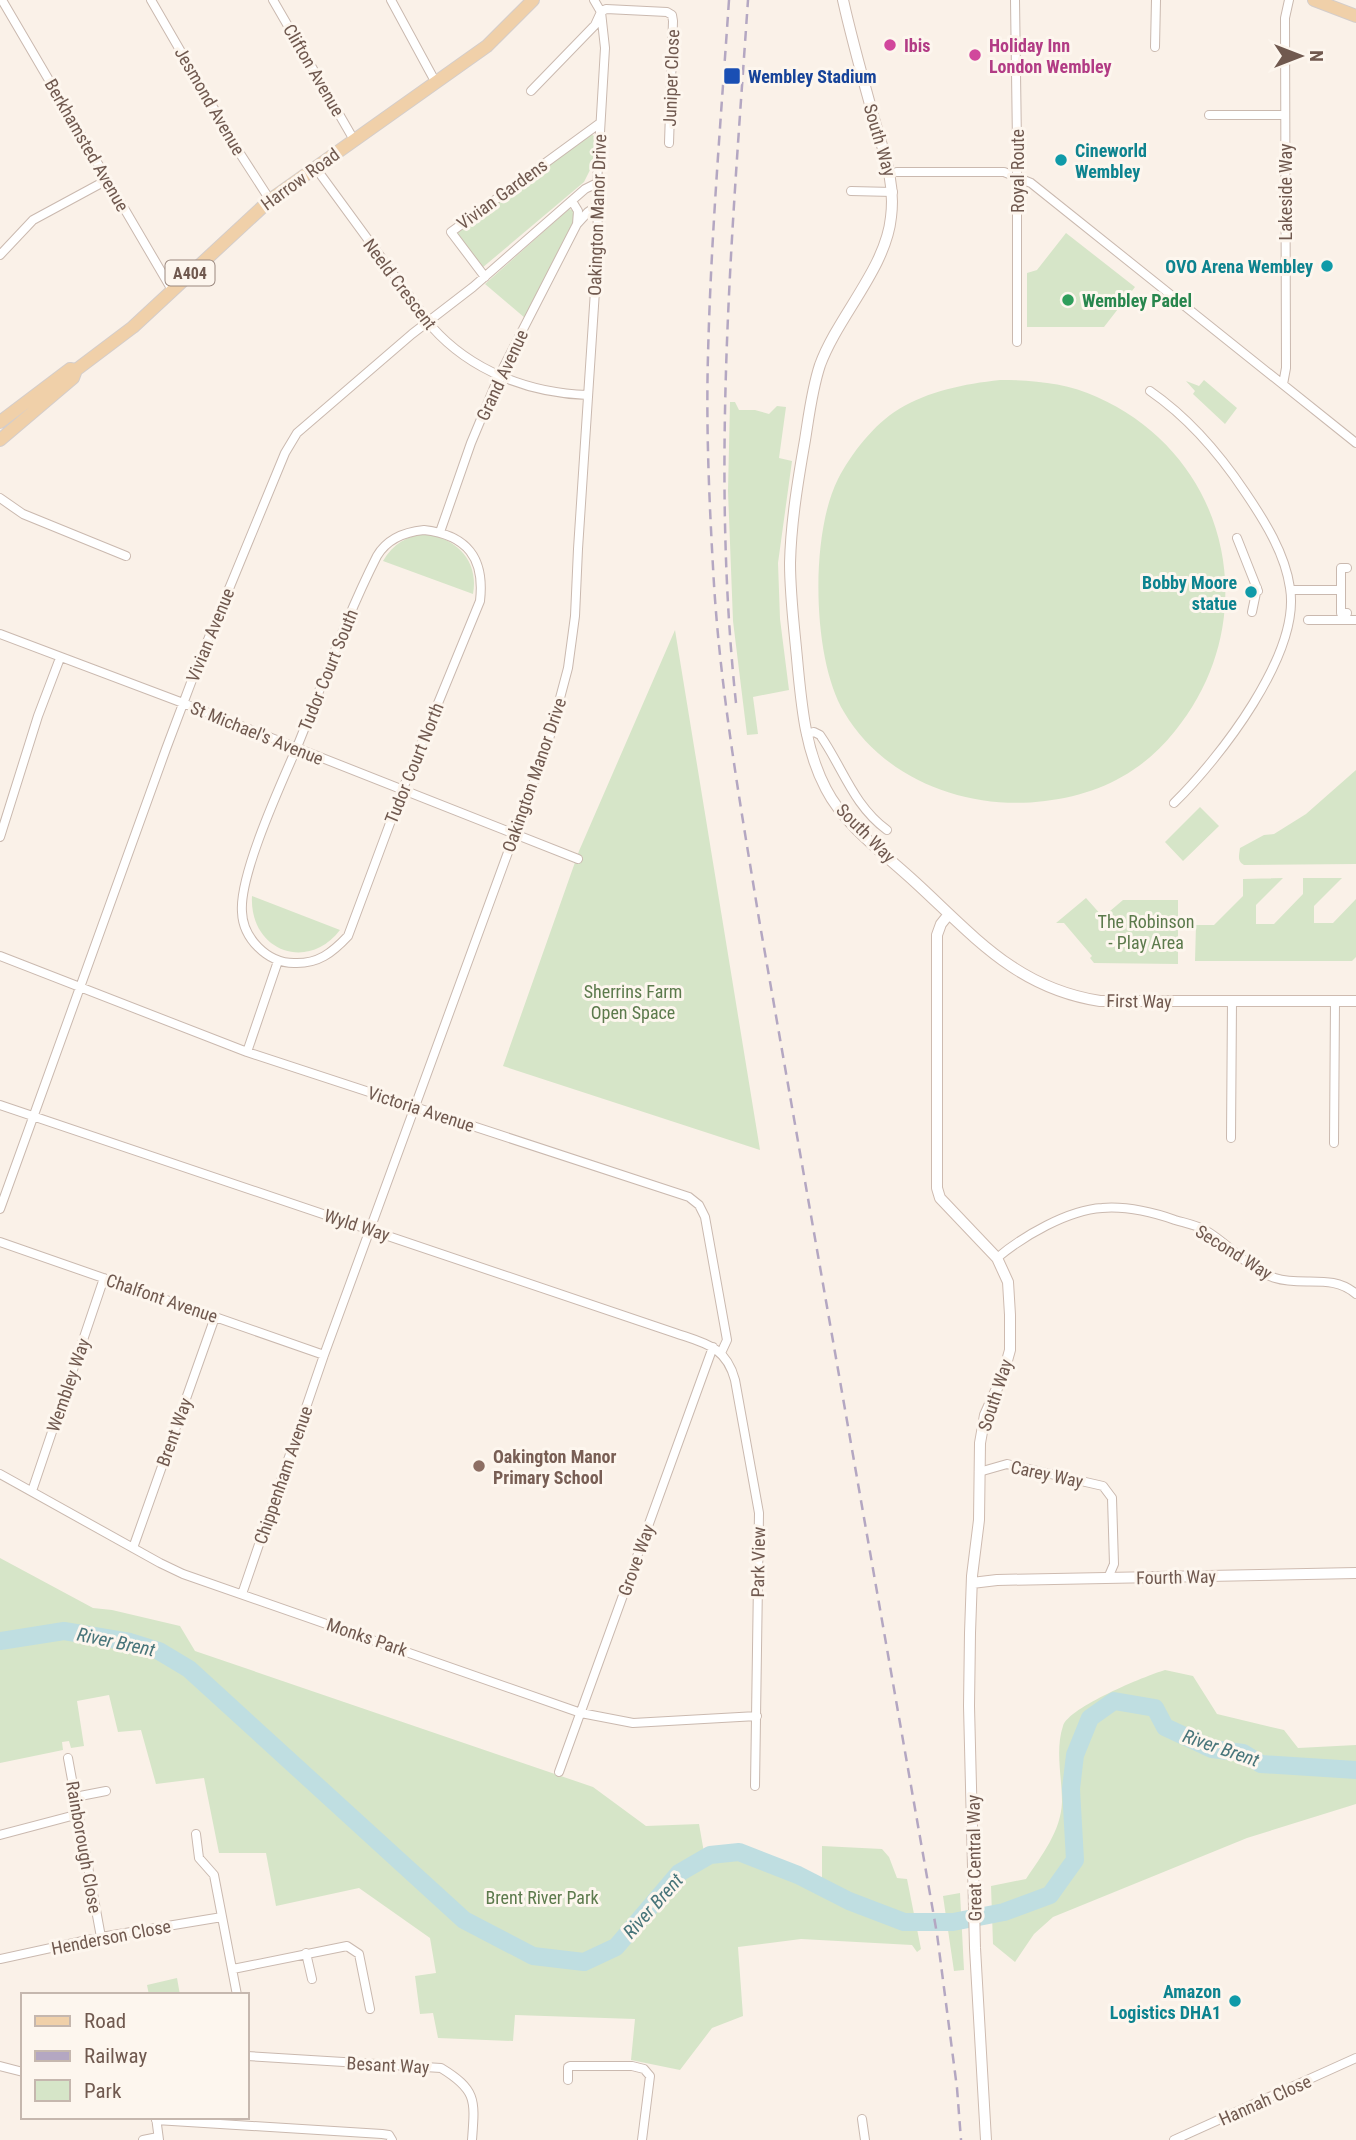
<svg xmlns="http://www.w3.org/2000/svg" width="1356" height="2140" viewBox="0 0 1356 2140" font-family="'Roboto Condensed',sans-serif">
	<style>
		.green { fill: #d6e5c8 }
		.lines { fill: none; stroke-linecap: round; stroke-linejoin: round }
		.river { stroke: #bfdee1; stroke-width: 18 }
		.street-casing { stroke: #cab9af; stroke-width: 10 }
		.secondary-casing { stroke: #cebbb0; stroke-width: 12 }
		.primary-casing { stroke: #d4cdca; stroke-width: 14 }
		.street { stroke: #fff; stroke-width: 8 }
		.secondary { stroke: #fff; stroke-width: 10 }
		.primary { stroke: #f0d0a9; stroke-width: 12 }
		.rail { stroke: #b4a7c2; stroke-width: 2.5; stroke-dasharray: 10 7; stroke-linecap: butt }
		.street-bridge-casing { stroke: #cab9af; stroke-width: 10; stroke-linecap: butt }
		.street-bridge { stroke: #fff; stroke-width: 8 }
		.hotel-dot { fill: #d1479c; stroke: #fdf6ee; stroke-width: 2.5 }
		.transit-dot { fill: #1a4fb4; stroke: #fdf6ee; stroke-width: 2.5 }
		.culture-dot { fill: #0f9aa8; stroke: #fdf6ee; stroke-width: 2.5 }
		.leisure-dot { fill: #2e9e5b; stroke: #fdf6ee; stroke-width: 2.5 }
		.education-dot { fill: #8d6e63; stroke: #fdf6ee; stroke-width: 2.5 }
		.labels { text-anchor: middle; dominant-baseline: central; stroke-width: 6; stroke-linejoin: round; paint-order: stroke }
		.shield { fill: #fdf6ee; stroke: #9a887f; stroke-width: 2 }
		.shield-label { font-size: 16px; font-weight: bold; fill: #70594f }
		.hotel-label { font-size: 18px; font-weight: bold; fill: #b23c85; stroke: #fdf6ee; text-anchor: start }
		.street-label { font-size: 18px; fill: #70594f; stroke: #fdf6ee }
		.transit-label { font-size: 18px; font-weight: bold; fill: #164399; stroke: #fdf6ee; text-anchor: start }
		.culture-label { font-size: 18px; font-weight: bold; fill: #0d838f; stroke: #fdf6ee; text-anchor: end }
		.leisure-label { font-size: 18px; font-weight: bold; fill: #27864d; stroke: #fdf6ee; text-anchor: start }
		.park-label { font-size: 18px; fill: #5c7a4c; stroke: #fdf6ee }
		.education-label { font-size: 18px; font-weight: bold; fill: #785e54; stroke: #fdf6ee; text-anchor: start }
		.water-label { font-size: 19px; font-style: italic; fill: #48757a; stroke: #fdf6ee }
	</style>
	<rect width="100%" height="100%" fill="#faf1e8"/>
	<path class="green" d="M591,134L594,136L593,164L584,182L482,268L455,232Z
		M569,209L575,211L576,216L525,318L485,284Z
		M1066,233L1135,287L1104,327H1027V273L1037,270Z
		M1000,380C1032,380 1067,383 1097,397C1230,456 1266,619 1175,731C1142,773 1097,795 1045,801C968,811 884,780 844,712C812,659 810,534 838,479C851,454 874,424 899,409C929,391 964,384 1000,380Z
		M1204,380L1237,408L1225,424L1193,394L1195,391L1186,381L1199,386Z
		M730,402H735L739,410H755L769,414L777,406L786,407L779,458L792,461L778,563L780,619L789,690L753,697L758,734L747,735L733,621L728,491Z
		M428,534C458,540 479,562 473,594L383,561C393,544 407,535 428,534Z
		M675,630L760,1150L503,1066L579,851Z
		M1356,770V864L1244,865C1237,861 1239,856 1240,848L1264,835L1274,834L1306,814Z
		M1200,807L1219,826L1183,861L1165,842Z
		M1283,878L1256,905V924H1274L1303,894V878H1342L1314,906V923H1333L1356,899V957L1352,961H1195L1196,925H1214L1243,896V879Z
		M252,896L340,930C307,973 249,950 252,896Z
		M1086,898L1103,917L1123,900H1178V964L1094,963L1090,958L1092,956L1064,923H1056Z
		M0,1558L93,1608L112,1610L180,1626L195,1651L593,1787L646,1826L699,1824L706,1864L741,1856L795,1879L822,1877V1846L882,1849L889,1857L897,1878L907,1879L921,1949L917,1952L912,1945L801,1939L738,1947L743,2016L712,2028L680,2070L631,2060L635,2019L515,2015L513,2041L438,2038L433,2013L420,2014L415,1976L436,1973L430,1938L359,1888L276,1906L266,1853H219L204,1778L156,1784L141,1730L118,1732L109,1695L77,1701L84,1746L71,1748L69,1741L62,1742L63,1750L0,1763Z
		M1165,1670L1193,1676L1217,1714L1284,1730L1298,1748L1356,1745V1804L1247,1838L1053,1917L1034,1934L1015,1962L993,1944L991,1886L1026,1879C1042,1855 1061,1831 1062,1802C1062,1777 1055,1750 1063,1726C1069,1707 1145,1676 1165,1670Z
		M960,1893L964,1970L954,1971L943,1896Z
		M177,1978L180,1995H149L147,1985Z"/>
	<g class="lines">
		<path class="river" d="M0,1641L64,1631L130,1642L159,1651L189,1669L464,1920L533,1956L584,1962L616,1947L679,1873L710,1855L739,1852L798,1875L849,1901L904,1922H953L1004,1912L1050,1895L1075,1860L1071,1789L1075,1755L1090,1718L1114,1701L1155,1708L1165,1727L1212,1749L1243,1753L1261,1764L1356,1770"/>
		<g class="street-casing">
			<path id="street" d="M2,0L172,290
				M151,0L239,152L270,200
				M273,0L354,140
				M391,0L436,83
				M1015,0L1017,144
				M1155,47L1156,0
				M531,91L595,25L601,12L606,9L667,12L672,15L673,21L669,143
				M1209,115H1285
				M315,167L432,327C471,371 529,393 587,395
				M897,172H1004L1031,183L1356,443
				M851,191L893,192
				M572,201L578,211L577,224
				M0,255L33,220L107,180
				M485,277L451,232L600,123
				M1017,342V186
				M1283,384L1286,368L1285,18L1289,0
				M1150,391C1189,418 1219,453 1245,492C1264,520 1285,553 1290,588C1301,654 1219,759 1174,803
				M0,498L23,514L126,556
				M424,530C467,535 485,558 480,601L402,791L348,936C332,953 318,964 294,963C267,963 243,938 242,912C239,875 281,784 297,747C323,683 346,617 377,556C387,539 404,532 424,530Z
				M440,532L471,443L499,376L577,224L588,212L597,206
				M1237,538L1258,591
				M1347,568H1341V613H1347
				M1291,590H1341
				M1252,612L1257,588
				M1308,620H1356
				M0,634L183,703L578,859
				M806,734L814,732L820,735C843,768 853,805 887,830
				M0,837L38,716L60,658
				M0,956L247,1052L689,1197L699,1205L705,1217L727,1340L721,1353
				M247,1052L278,961
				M0,1105L675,1333C704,1343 726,1346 735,1380L759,1513L755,1786
				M1231,1138L1232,1001
				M1334,1143L1335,1001
				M0,1209L166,749L198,664L285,453L297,433L412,334L473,287L585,189L597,183
				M0,1242L324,1355
				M997,1258C1023,1236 1068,1210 1102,1208C1126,1206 1152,1212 1175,1220C1185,1223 1196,1225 1205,1230C1230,1244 1247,1269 1275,1278C1303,1287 1332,1273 1356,1294
				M979,1472L1007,1464L1103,1486L1112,1498L1114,1564L1108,1578
				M0,1474L160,1563L183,1574L581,1713L633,1723L757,1716
				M32,1491L104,1278
				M133,1548L215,1317
				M242,1594L324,1355L548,743L568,668L575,616L578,549L598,245L597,183L605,48L601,12L594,0
				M68,1758L101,1937
				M559,1772L713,1347
				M75,1797L106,1791
				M196,1834L199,1858L214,1875L237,1995
				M0,1835L79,1814
				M306,1953L312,1979
				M0,1959L101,1937L222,1917
				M233,1969L347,1946L359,1954L370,2009
				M247,2056L441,2068C477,2090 475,2100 472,2140
				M0,2066L23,2072
				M568,2080V2067L570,2066H632L644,2069L650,2076L642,2140
				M156,2117L159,2140
				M862,2119L865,2140
				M156,2120L382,2134L389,2135L392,2140
				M143,2140L158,2137
				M1174,2140L1356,2058"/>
		</g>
		<g class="secondary-casing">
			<path id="secondary" d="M843,0C851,36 861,72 871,108C881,146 896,178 891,217C886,268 838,316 820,365C812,389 809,415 805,440C798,480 791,522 790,563C790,598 795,634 798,669C802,710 806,751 826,789C845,826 885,854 915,882C974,936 1016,988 1100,1001H1356
				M949,914L941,924L937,935V1188L940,1198L997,1258L1008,1282L1010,1315V1350L1003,1375L985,1415L980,1443L979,1520L972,1576L970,1633L969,1706L975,1948L986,2140
				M972,1583L997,1580L1356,1573"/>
		</g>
		<g class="primary-casing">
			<path id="primary" d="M1314,0L1356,16
				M0,422L70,369L76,370L133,327L270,200L487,46L533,0
				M0,440L73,378L76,370"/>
		</g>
		<use href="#street" class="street"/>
		<use href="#secondary" class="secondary"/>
		<use href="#primary" class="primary"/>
		<path class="rail" d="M729,0C721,118 711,236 708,355C706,425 709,496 713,567C719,685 740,802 759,919L937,1934L957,2088L961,2140
			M736,703C711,469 732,234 748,0"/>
		<g class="street-bridge-casing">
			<path id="street-bridge" d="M1017,144V186"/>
		</g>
		<use href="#street-bridge" class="street-bridge"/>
	</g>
	<g class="hotel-dot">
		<circle cx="890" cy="45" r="7"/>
		<circle cx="975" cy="55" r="7"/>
	</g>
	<rect class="transit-dot" x="723" y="67" width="18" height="18" rx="3.5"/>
	<g class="culture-dot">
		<circle cx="1061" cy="160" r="7"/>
		<circle cx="1327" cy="266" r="7"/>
		<circle cx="1251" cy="592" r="7"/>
		<circle cx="1235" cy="2001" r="7"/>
	</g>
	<circle class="leisure-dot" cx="1068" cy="300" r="7"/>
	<circle class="education-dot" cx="479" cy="1466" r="7"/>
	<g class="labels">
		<rect class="shield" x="165.5" y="260.5" width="49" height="25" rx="5"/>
		<g class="shield-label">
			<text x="190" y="273">A404</text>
		</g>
		<g class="hotel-label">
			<text x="904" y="45">Ibis</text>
			<text x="989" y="45">Holiday Inn<tspan x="989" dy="21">London Wembley</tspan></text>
		</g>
		<g class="street-label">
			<text transform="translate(314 70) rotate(60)">Clifton Avenue</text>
			<text transform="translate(671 78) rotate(-88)">Juniper Close</text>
			<text transform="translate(210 101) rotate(60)">Jesmond Avenue</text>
			<text transform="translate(880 140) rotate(74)">South Way</text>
			<text transform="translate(87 145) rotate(60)">Berkhamsted Avenue</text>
			<text transform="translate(1017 171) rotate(-90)">Royal Route</text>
			<text transform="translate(300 179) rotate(-36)">Harrow Road</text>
			<text transform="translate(1285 192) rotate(-90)">Lakeside Way</text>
			<text transform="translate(502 194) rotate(-36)">Vivian Gardens</text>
			<text transform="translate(597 215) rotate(-88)">Oakington Manor Drive</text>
			<text transform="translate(400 284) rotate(53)">Neeld Crescent</text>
			<text transform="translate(502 375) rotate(-65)">Grand Avenue</text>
			<text transform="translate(210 635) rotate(-68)">Vivian Avenue</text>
			<text transform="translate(328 670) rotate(-68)">Tudor Court South</text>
			<text transform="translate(257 733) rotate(22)">St Michael's Avenue</text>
			<text transform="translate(414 763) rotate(-68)">Tudor Court North</text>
			<text transform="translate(534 775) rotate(-71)">Oakington Manor Drive</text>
			<text transform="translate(866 833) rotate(45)">South Way</text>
			<text transform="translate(1139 1001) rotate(1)">First Way</text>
			<text transform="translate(421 1109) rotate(18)">Victoria Avenue</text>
			<text transform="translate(357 1225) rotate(18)">Wyld Way</text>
			<text transform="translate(1234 1252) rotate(32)">Second Way</text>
			<text transform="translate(162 1298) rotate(19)">Chalfont Avenue</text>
			<text transform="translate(68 1385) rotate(-71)">Wembley Way</text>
			<text transform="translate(995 1395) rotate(-72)">South Way</text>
			<text transform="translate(174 1432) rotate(-70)">Brent Way</text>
			<text transform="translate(1047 1474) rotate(12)">Carey Way</text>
			<text transform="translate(283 1475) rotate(-71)">Chippenham Avenue</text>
			<text transform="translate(636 1560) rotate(-70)">Grove Way</text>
			<text transform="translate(758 1562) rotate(-89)">Park View</text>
			<text transform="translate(1176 1577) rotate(-1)">Fourth Way</text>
			<text transform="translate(367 1637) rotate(19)">Monks Park</text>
			<text transform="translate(84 1847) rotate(80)">Rainborough Close</text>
			<text transform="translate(974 1858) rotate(-91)">Great Central Way</text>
			<text transform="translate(111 1937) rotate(-11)">Henderson Close</text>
			<text transform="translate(388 2065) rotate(3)">Besant Way</text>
			<text transform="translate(1265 2100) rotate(-24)">Hannah Close</text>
		</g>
		<g class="transit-label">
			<text x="748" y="76">Wembley Stadium</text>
		</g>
		<g class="culture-label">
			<text x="1075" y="150" text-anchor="start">Cineworld<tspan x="1075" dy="21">Wembley</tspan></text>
			<text x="1313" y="266">OVO Arena Wembley</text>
			<text x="1237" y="582">Bobby Moore<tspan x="1237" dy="21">statue</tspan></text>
			<text x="1221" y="1991">Amazon<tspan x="1221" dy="21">Logistics DHA1</tspan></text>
		</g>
		<g class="leisure-label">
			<text x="1082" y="300">Wembley Padel</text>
		</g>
		<g class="park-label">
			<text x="1146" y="921">The Robinson<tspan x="1146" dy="21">- Play Area</tspan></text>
			<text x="633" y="991">Sherrins Farm<tspan x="633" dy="21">Open Space</tspan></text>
			<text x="542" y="1897">Brent River Park</text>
		</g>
		<g class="education-label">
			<text x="493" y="1456">Oakington Manor<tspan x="493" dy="21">Primary School</tspan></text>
		</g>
		<g class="water-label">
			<text transform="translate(116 1642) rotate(12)">River Brent</text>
			<text transform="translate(1221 1748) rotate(19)">River Brent</text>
			<text transform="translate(653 1906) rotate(-48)">River Brent</text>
		</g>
	</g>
	<rect x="21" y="1993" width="228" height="126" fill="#fdf6ee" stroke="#c5b7ae" stroke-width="2"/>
	<rect x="35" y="2016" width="35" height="10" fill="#f0d0a9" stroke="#c5b7ae" stroke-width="2"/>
	<text x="84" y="2028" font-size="21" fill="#70594f">Road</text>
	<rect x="35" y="2051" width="35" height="10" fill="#b4a7c2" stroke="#c5b7ae" stroke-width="2"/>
	<text x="84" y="2063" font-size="21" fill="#70594f">Railway</text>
	<rect x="35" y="2080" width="35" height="21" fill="#d6e5c8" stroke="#c5b7ae" stroke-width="2"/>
	<text x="84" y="2098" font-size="21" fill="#70594f">Park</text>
	<g transform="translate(1300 56) rotate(90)" stroke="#fdf6ee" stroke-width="5" paint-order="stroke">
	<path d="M0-5L12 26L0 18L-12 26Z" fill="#70594f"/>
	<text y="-10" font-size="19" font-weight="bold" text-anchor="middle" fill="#70594f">N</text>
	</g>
</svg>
